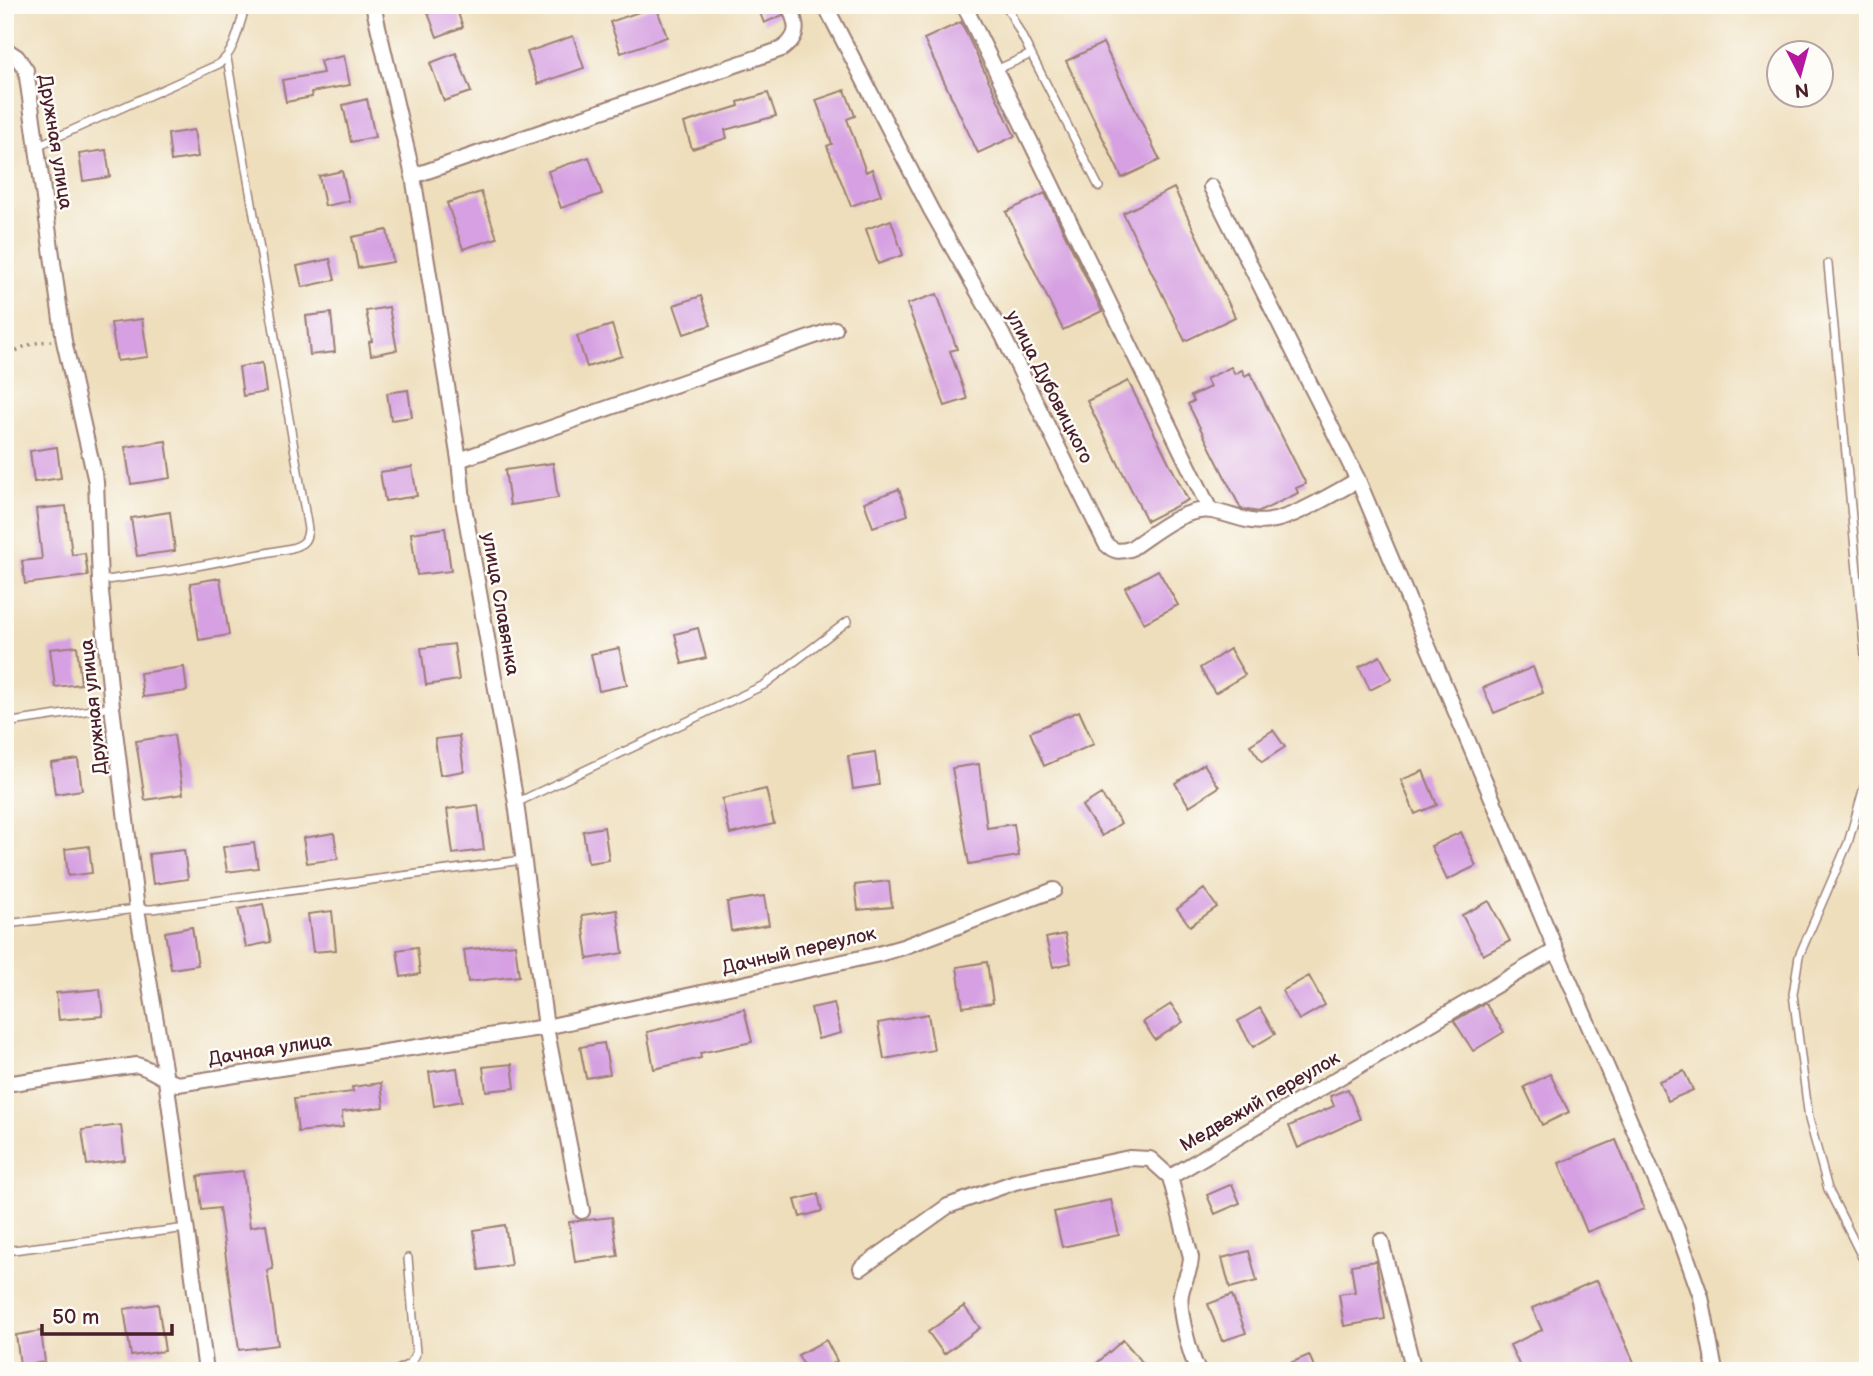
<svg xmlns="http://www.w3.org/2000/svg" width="1873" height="1376" viewBox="0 0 1873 1376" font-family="'Balsamiq Sans',sans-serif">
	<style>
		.building { fill: #d6a0e2 }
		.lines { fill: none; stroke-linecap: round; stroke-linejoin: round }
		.service-casing { stroke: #9c7e74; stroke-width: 10 }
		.minor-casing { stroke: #9c7e74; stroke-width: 18 }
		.path { stroke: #9c7e74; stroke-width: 3.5; stroke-dasharray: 2 5; stroke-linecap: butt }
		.service { stroke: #fff; stroke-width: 7 }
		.minor { stroke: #fff; stroke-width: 14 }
		.labels { text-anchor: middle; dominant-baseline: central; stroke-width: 5; stroke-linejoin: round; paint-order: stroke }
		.street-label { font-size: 19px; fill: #4a1f2b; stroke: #fdfcf7 }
	</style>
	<rect width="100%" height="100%" fill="#fdfcf7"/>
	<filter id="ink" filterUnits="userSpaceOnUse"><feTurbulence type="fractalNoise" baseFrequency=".0143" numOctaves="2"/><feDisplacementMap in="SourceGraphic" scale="14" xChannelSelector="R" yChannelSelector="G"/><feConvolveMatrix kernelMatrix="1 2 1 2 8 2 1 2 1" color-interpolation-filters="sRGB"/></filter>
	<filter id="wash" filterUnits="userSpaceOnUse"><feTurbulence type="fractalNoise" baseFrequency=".00686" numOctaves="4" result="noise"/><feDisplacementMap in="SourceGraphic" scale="28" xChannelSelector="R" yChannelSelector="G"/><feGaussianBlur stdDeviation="1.57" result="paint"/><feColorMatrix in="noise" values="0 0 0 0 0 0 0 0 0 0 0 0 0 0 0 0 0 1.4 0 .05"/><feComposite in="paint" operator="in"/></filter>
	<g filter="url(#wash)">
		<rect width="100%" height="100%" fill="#eedebc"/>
		<g id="blocks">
			<path class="building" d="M425,5H455L463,27L437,37Z
				M757,5H780L783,15L764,23Z
				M656,6L667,37L621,53L610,22Z
				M961,22L1015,136L978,153L924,39Z
				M573,36L584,68L538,84L527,52Z
				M1103,43L1160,160L1122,178L1066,61Z
				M456,53L471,92L444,101L430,63Z
				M344,56L350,85L311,92L312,97L286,102L282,80L323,73L320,61Z
				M845,90L855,116L847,119L866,172L872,169L881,195L851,206L827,146L832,144L816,100Z
				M768,93L776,116L725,130L727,138L692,149L684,123L739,106L738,102Z
				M367,99L375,137L351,142L343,105Z
				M194,130L198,157L171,161L168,134Z
				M106,150L110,177L83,181L79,154Z
				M589,157L602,194L561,208L548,171Z
				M342,171L349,201L325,206L319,176Z
				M1174,188L1235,317L1185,341L1123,213Z
				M481,192L497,238L463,249L447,203Z
				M1045,193L1102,311L1063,330L1006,212Z
				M891,220L903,255L878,264L866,229Z
				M387,230L393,262L358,268L352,237Z
				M330,259L335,280L302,287L297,266Z
				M937,294L957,349L950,351L967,399L945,406L907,304Z
				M701,296L711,325L684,334L674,305Z
				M389,307L397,350L371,355L369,342L372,341L366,311Z
				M331,313L335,352L310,355L306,316Z
				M142,319L148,357L117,361L111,323Z
				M612,325L622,356L587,367L577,336Z
				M262,363L266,392L243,396L239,367Z
				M1231,367L1235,374L1242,370L1245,376L1250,373L1306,484L1296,488L1298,493L1259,512L1241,509L1188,404L1194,401L1191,396L1210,387L1206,379Z
				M1128,381L1188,500L1147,521L1087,401Z
				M408,390L412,417L391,420L387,393Z
				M166,441L171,478L131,484L125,447Z
				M57,447L61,478L34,482L30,451Z
				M553,463L558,498L510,505L505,470Z
				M412,467L417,496L385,501L380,472Z
				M899,489L908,515L873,527L864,502Z
				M66,506L72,555L85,553L88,576L25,584L22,561L42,559L36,509Z
				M170,512L175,551L137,556L131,518Z
				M445,528L451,571L417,575L411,533Z
				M1158,570L1178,605L1144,623L1125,588Z
				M220,578L229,635L199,640L190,583Z
				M698,628L706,658L682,664L675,634Z
				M454,644L459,680L426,685L421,648Z
				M77,646L81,684L55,687L50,649Z
				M619,648L627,685L599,691L591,654Z
				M1230,649L1245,675L1215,693L1200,668Z
				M1380,656L1392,679L1370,690L1359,667Z
				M184,667L187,691L143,697L140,673Z
				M1533,667L1543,693L1494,713L1483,688Z
				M1079,711L1094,744L1044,766L1030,732Z
				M1273,730L1285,747L1262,762L1250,745Z
				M174,735L183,794L145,800L136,741Z
				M459,736L464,771L440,775L435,739Z
				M875,752L879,785L853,789L848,756Z
				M78,759L82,790L55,794L51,763Z
				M979,764L987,828L1014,824L1019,856L969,864L952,768Z
				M1204,764L1219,787L1189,806L1175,783Z
				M1423,771L1437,805L1415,814L1401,780Z
				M766,789L774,824L730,834L722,799Z
				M1101,794L1121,823L1102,836L1082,806Z
				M478,805L484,850L453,854L447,809Z
				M604,827L609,860L588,863L583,831Z
				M1461,832L1476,866L1447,880L1431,846Z
				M334,833L338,859L307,863L303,838Z
				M254,843L258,868L227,872L223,847Z
				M89,846L92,873L68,876L65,849Z
				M184,850L188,879L153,884L149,854Z
				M889,881L892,907L858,910L855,885Z
				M1204,889L1217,907L1190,926L1177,909Z
				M764,896L769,925L731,931L727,902Z
				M1489,901L1510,941L1483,955L1462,915Z
				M263,904L271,942L246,947L238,909Z
				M617,910L623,953L588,959L582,915Z
				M332,911L336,950L313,952L308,914Z
				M192,927L198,965L171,969L165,932Z
				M1065,934L1071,963L1053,967L1046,938Z
				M515,944L519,976L468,982L464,950Z
				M417,947L420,974L401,977L397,950Z
				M987,962L993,1003L963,1007L957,967Z
				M1309,976L1325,1005L1299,1020L1282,991Z
				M100,989L103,1016L59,1020L56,993Z
				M834,1003L841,1033L818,1039L811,1008Z
				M1485,1003L1504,1032L1473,1051L1454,1021Z
				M1171,1004L1183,1022L1155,1040L1143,1022Z
				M1260,1008L1275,1034L1253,1047L1238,1021Z
				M744,1009L752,1042L700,1053L701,1058L654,1069L647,1032Z
				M928,1014L934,1050L884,1059L878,1023Z
				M604,1043L610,1074L586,1078L580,1047Z
				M512,1064L515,1088L486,1091L483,1067Z
				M457,1068L462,1101L434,1106L429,1072Z
				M1684,1071L1693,1090L1668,1101L1659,1081Z
				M1550,1074L1569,1112L1542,1125L1524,1087Z
				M381,1083L384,1107L342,1112L343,1127L298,1132L294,1099L353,1092L352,1087Z
				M1348,1089L1360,1119L1298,1148L1289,1126L1334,1106L1330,1096Z
				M121,1125L125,1160L87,1165L82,1130Z
				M1616,1140L1644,1209L1587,1232L1559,1163Z
				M243,1171L250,1227L266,1224L273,1269L267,1270L278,1345L239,1350L219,1208L202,1210L198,1176Z
				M1232,1184L1240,1203L1215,1214L1207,1195Z
				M818,1194L822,1211L800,1217L795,1200Z
				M1111,1200L1119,1235L1062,1247L1054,1212Z
				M612,1217L618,1256L575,1262L569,1222Z
				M505,1225L511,1265L479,1270L474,1230Z
				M1249,1251L1257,1281L1230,1288L1222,1258Z
				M1376,1261L1385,1319L1344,1326L1339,1294L1355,1292L1351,1265Z
				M1597,1280L1638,1371H1522L1510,1345L1542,1330L1532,1308Z
				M1232,1295L1246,1333L1222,1341L1208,1304Z
				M158,1304L165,1351L131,1356L124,1309Z
				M964,1306L980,1328L944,1354L928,1332Z
				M41,1331L45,1362L20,1365L16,1335Z
				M826,1340L837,1361L820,1371H807L798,1355Z
				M1123,1340L1150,1371H1088Z
				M1309,1355L1316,1371H1272Z"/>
		</g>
	</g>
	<g filter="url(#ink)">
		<use href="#blocks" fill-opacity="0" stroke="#9c7e74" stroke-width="2"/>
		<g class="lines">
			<g class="service-casing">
				<path id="service" d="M1006,5L1099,187
					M996,70L1029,55
					M37,146L219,64C236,51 239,25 246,5
					M1828,264L1868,687
					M100,581L181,569L292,548C304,544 307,541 308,529L227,58
					M5,723L112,707
					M1868,773L1848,843L1799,956L1793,994L1809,1119L1828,1189L1868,1269
					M516,803L764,685L848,621
					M5,924L137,909H152L523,860
					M5,1251L187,1228
					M395,1371C406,1366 413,1364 416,1353L408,1258"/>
			</g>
			<g class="minor-casing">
				<path id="minor" d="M373,5L413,176L459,460L463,501L516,803L546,1027L582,1211
					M825,5L931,210L1002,334L1106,544C1114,552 1119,552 1130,549C1152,535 1184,506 1212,511C1231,514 1250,525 1270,521C1296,517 1334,493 1358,480
					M964,5L1210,510
					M5,49L17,57L26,70L64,341L96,482L100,581L112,707L137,909L166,1080L206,1371
					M413,176L782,49C801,35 797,25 789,5
					M1211,187L1358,480L1556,950L1676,1227L1701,1297L1715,1371
					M459,460L835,329
					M5,1084L137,1065C153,1069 163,1080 178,1084L546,1027L875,955L903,947L1054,890
					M1170,1177L1191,1257C1191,1271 1183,1281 1181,1294C1178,1311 1190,1355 1198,1371
					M1381,1241L1414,1371
					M861,1268L948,1206L1015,1182L1129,1158L1150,1159L1170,1177L1556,950"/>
			</g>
			<path class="path" d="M5,359C19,347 33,342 51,341"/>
			<use href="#service" class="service"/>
			<use href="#minor" class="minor"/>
		</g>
	</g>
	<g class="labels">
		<g class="street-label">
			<text transform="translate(55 142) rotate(81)">Дружная улица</text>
			<text transform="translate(1049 387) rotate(63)">улица Дубовицкого</text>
			<text transform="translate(500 604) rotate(80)">улица Славянка</text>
			<text transform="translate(94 707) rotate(-96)">Дружная улица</text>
			<text transform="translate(799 951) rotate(-13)">Дачный переулок</text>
			<text transform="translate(270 1050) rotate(-9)">Дачная улица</text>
			<text transform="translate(1260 1102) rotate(-30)">Медвежий переулок</text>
		</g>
	</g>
	<rect width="1873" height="1376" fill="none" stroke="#fdfcf7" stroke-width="28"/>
	<g transform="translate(1800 74) rotate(174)"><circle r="33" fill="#fdfcf7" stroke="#b5a4a5" stroke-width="2"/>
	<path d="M0-5L12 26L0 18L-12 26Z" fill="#b5179e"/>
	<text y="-10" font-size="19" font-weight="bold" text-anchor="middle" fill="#4a1f2b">N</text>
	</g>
	<path d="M42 1324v10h130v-10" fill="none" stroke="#4a1f2b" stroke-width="3.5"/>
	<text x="52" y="1324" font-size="21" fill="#4a1f2b" stroke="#fdfcf7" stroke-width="5" paint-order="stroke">50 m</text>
</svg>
